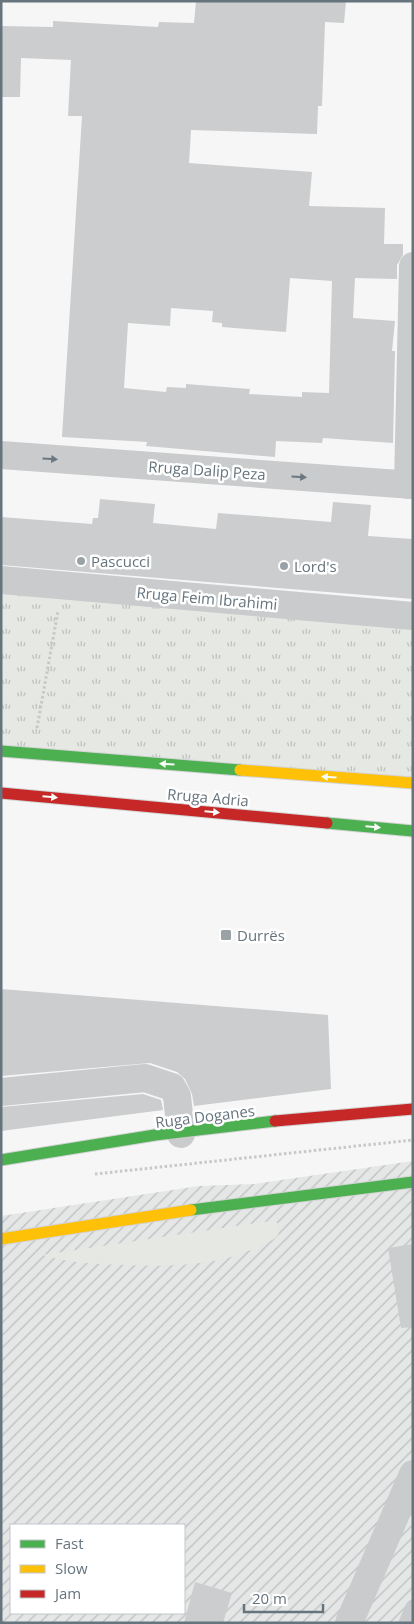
<svg xmlns="http://www.w3.org/2000/svg" width="414" height="1624" viewBox="0 0 414 1624" font-family="'Open Sans',sans-serif">
	<style>
		.industrial { fill: url(#industrial-furrows); fill-rule: evenodd }
		.green { fill: #e6e8e4 }
		.park { fill: url(#park-tufts) }
		.building { fill: #cccdce; fill-rule: evenodd }
		.lines { fill: none; stroke-linecap: round; stroke-linejoin: round }
		.fast-casing { stroke: #d2d3d4; stroke-width: 13 }
		.slow-casing { stroke: #d2d3d4; stroke-width: 13 }
		.jam-casing { stroke: #d2d3d4; stroke-width: 13 }
		.path { stroke: #c7c8c9; stroke-width: 3; stroke-dasharray: 2.5 2.5; stroke-linecap: butt }
		.lane { stroke: #c9cbcc; stroke-width: 15 }
		.street { stroke: #c9cbcc; stroke-width: 28 }
		.fast { stroke: #4caf50; stroke-width: 11 }
		.slow { stroke: #ffc107; stroke-width: 11 }
		.jam { stroke: #c62828; stroke-width: 11 }
		.oneway { fill: #6b7881 }
		.oneway2 { fill: #f6fbf6 }
		.poi-dot { fill: #98a2a7; stroke: #fff; stroke-width: 2 }
		.labels { text-anchor: middle; dominant-baseline: central; stroke-width: 5; stroke-linejoin: round; paint-order: stroke }
		.street-label { font-size: 15px; fill: #66747d; stroke: #fff }
		.poi-label { font-size: 15px; fill: #66747d; stroke: #fff; text-anchor: start }
	</style>
	<defs>
		<pattern id="industrial-furrows" width="10" height="10" patternUnits="userSpaceOnUse" patternTransform="scale(1.25)"><rect width="10" height="10" fill="#e5e6e6"/><path d="M-1 1l2-2M0 10L10 0M9 11l2-2" fill="none" stroke="#bdbfc0"/></pattern>
		<pattern id="park-tufts" width="24" height="20" patternUnits="userSpaceOnUse" patternTransform="scale(1.25)"><rect width="24" height="20" fill="#e6e8e4"/><path d="M3 7l-1-3M5 7V3M7 7l1-3M15 17l-1-3M17 17v-4M19 17l1-3" fill="none" stroke="#bec1be"/></pattern>
	</defs>
	<rect width="100%" height="100%" fill="#f6f6f6"/>
	<path class="industrial" d="M413,1161V1623H1V1216L199,1186L254,1184ZM11,1525H184V1613H11Z"/>
	<path class="green" d="M270,1221H275L280,1226L278,1235L274,1239C227,1266 179,1267 126,1265C97,1264 70,1263 42,1255Z"/>
	<path class="park" d="M1,591L413,629V782L1,745Z"/>
	<path class="building" d="M196,1H346L344,23L325,22L322,106H318L317,134L191,130L189,163L312,172L309,206L385,208L384,244H403V255L397,265V279L355,278L353,318L395,321L392,351H395L393,443L323,438L322,443L276,441L275,457L146,446L147,442L62,437L82,116H68L71,60L21,58L20,97H1V26L53,27V21L158,27L159,22L194,23ZM290,278L332,281L329,393L302,392V397L249,394L250,389L186,384V388L167,387L166,392L124,388L128,323L170,326L171,308L213,311L212,322L222,323V327L286,332Z
		M100,499L155,504L153,523L216,529L218,513L331,522L333,502L371,505L368,536L413,539V599L1,565V517L92,524L93,518H98Z
		M1,989L328,1015L331,1089L194,1106L192,1094L185,1079L177,1072L150,1063L1,1076Z
		M143,1094L161,1100L163,1110L1,1131V1107Z
		M413,1244V1327L401,1328L388,1248Z
		M195,1582L232,1593L223,1623H184Z"/>
	<g class="lines">
		<g class="fast-casing">
			<path id="fast" d="M1,751L240,770
				M327,823L413,831
				M1,1160L155,1135L275,1121
				M191,1210L413,1182"/>
		</g>
		<g class="slow-casing">
			<path id="slow" d="M240,770L413,783
				M1,1239L191,1210"/>
		</g>
		<g class="jam-casing">
			<path id="jam" d="M1,793L327,823
				M275,1121L413,1109"/>
		</g>
		<path class="path" d="M37,728L58,611
			M95,1174L413,1140"/>
		<path class="lane" d="M406,1623L413,1607"/>
		<path class="street" d="M1,455L413,485
			M408,485L413,266
			M1,580L413,616
			M1,1092L145,1078L172,1087L177,1096L181,1134
			M349,1623L413,1474"/>
		<use href="#fast" class="fast"/>
		<use href="#slow" class="slow"/>
		<use href="#jam" class="jam"/>
	</g>
	<defs><path id="oneway-solid" d="M-6-.8H1V-3.2L6.5 0L1 3.2V.8H-6Z" transform="scale(1.25)"/></defs>
	<g class="oneway">
		<use href="#oneway-solid" transform="translate(50 459) rotate(4)"/>
		<use href="#oneway-solid" transform="translate(299 477) rotate(4)"/>
	</g>
	<g class="oneway2">
		<use href="#oneway-solid" transform="translate(167 764) rotate(-176)"/>
		<use href="#oneway-solid" transform="translate(329 777) rotate(-176)"/>
		<use href="#oneway-solid" transform="translate(50 797) rotate(5)"/>
		<use href="#oneway-solid" transform="translate(212 812) rotate(5)"/>
		<use href="#oneway-solid" transform="translate(373 827) rotate(5)"/>
	</g>
	<g class="poi-dot">
		<circle cx="81" cy="561" r="5"/>
		<circle cx="284" cy="566" r="5"/>
		<rect x="220" y="929" width="12" height="12" rx="2.5"/>
	</g>
	<g class="labels">
		<g class="street-label">
			<text transform="translate(207 470) rotate(4)">Rruga Dalip Peza</text>
			<text transform="translate(207 598) rotate(5)">Rruga Feim Ibrahimi</text>
			<text transform="translate(208 797) rotate(5)">Rruga Adria</text>
			<text transform="translate(205 1116) rotate(-7)">Ruga Doganes</text>
		</g>
		<g class="poi-label">
			<text x="91" y="561">Pascucci</text>
			<text x="294" y="566">Lord's</text>
			<text x="237" y="935">Durrës</text>
		</g>
	</g>
	<rect width="414" height="1624" fill="none" stroke="#66747d" stroke-width="5"/>
	<rect x="10" y="1524" width="175" height="90" fill="#ffffff" stroke="#c2c7cb"/>
	<rect x="20" y="1540" width="25" height="8" fill="#4caf50" stroke="#c2c7cb"/>
	<text x="55" y="1549" font-size="15" fill="#66747d">Fast</text>
	<rect x="20" y="1565" width="25" height="8" fill="#ffc107" stroke="#c2c7cb"/>
	<text x="55" y="1574" font-size="15" fill="#66747d">Slow</text>
	<rect x="20" y="1590" width="25" height="8" fill="#c62828" stroke="#c2c7cb"/>
	<text x="55" y="1599" font-size="15" fill="#66747d">Jam</text>
	<path d="M244 1604v8h79v-8" fill="none" stroke="#66747d" stroke-width="2.5"/>
	<text x="252" y="1604" font-size="15" fill="#66747d" stroke="#ffffff" stroke-width="4" paint-order="stroke">20 m</text>
</svg>
